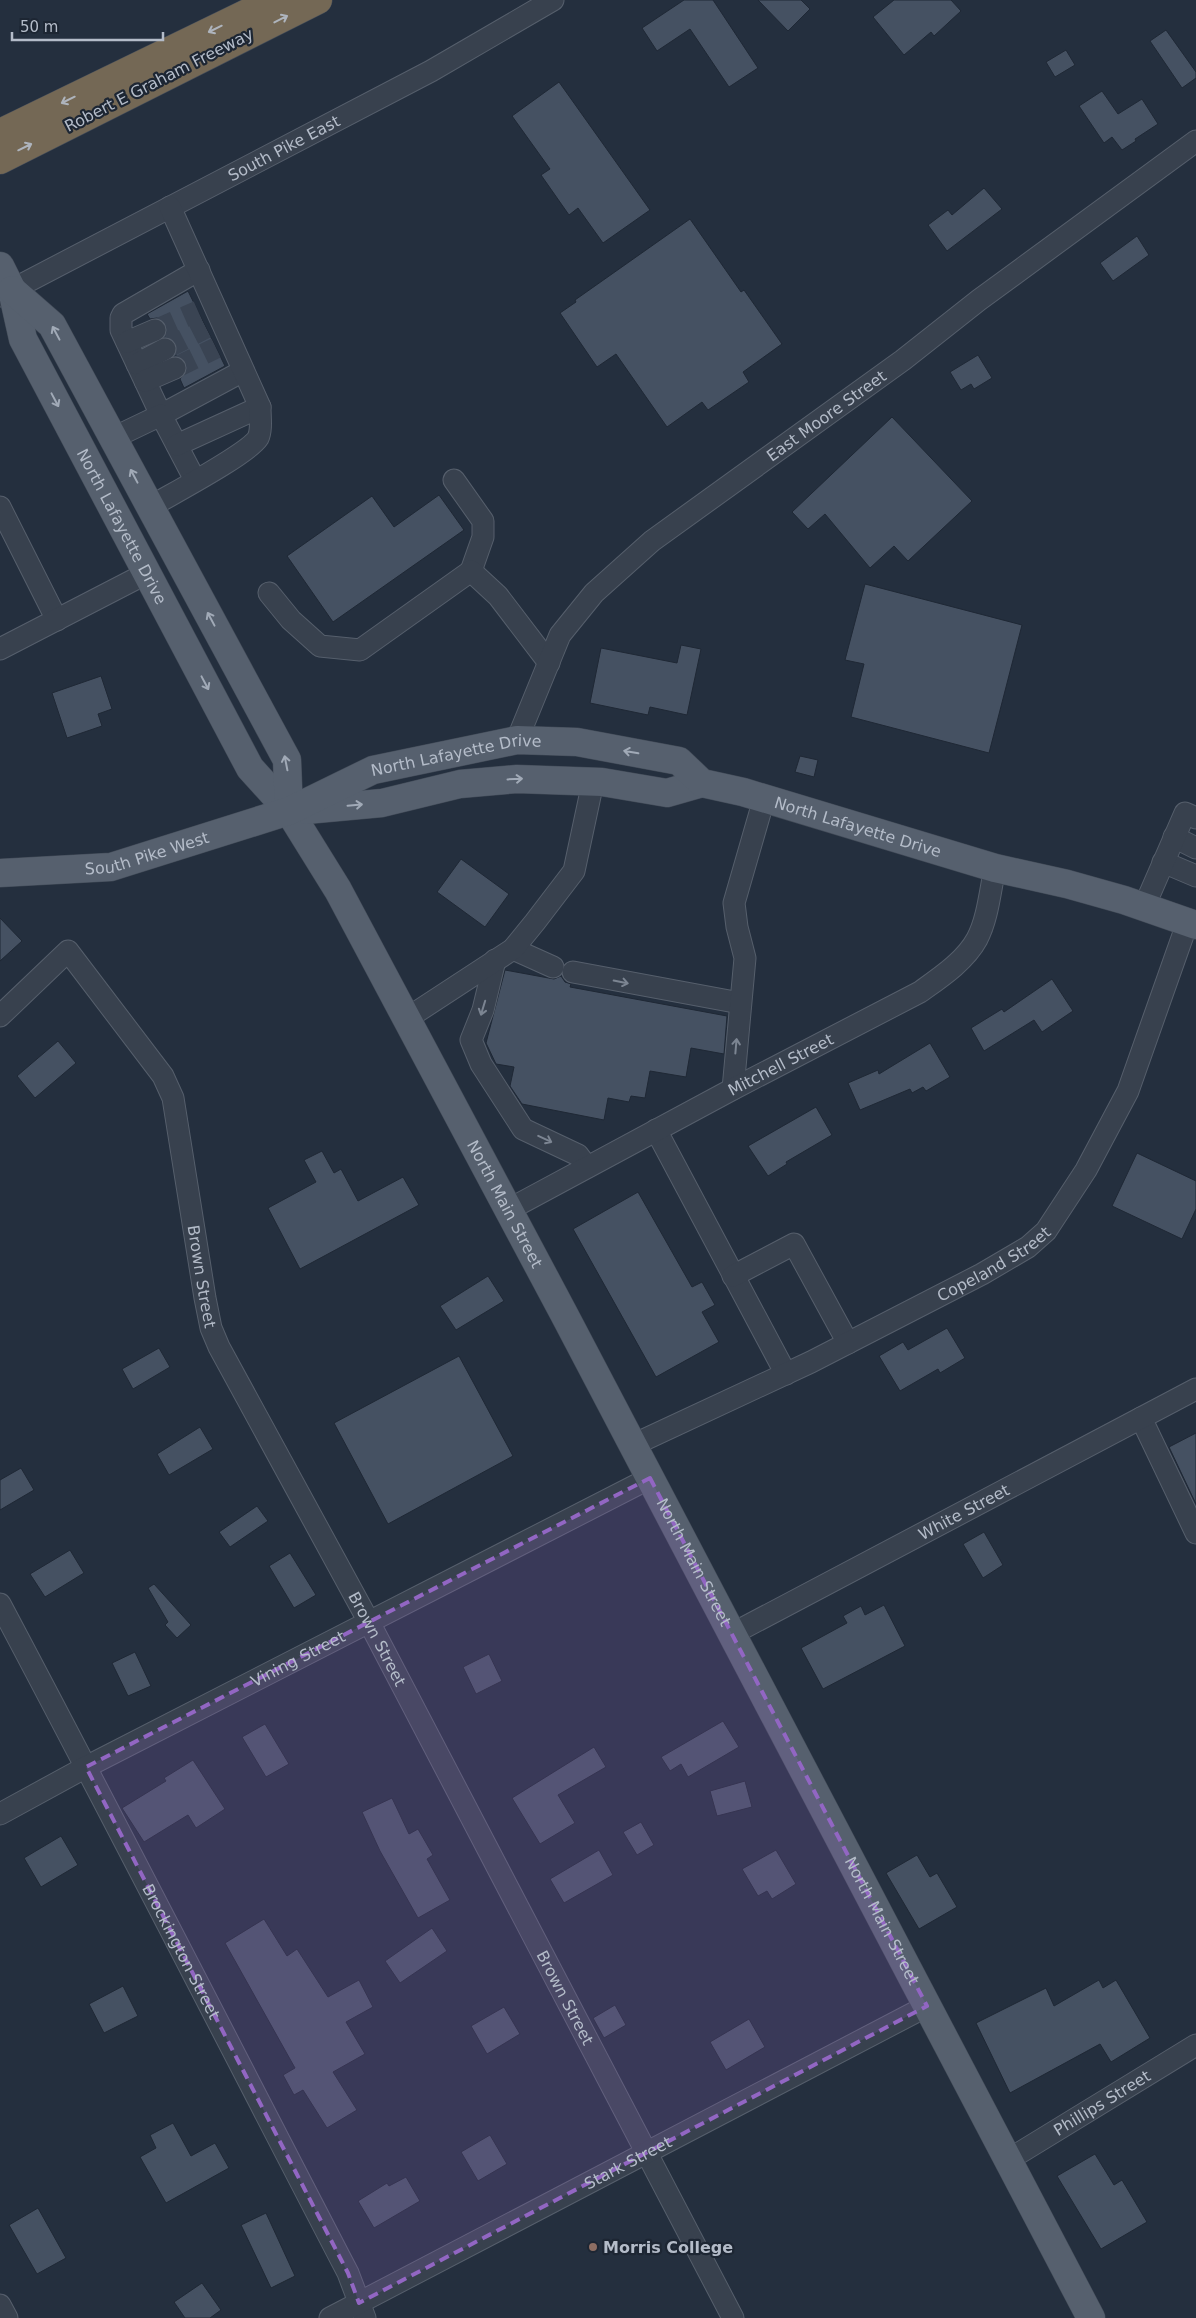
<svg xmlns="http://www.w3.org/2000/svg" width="1196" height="2318" viewBox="0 0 1196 2318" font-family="'DejaVu Sans',sans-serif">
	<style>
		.building { fill: #455162; stroke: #1f2835 }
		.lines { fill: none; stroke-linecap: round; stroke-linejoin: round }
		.minor-tunnel { stroke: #3a4453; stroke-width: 21; stroke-dasharray: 21 11; stroke-linecap: butt }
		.minor-casing { stroke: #565f6c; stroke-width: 23 }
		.major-casing { stroke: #414a57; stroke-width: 29 }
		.highway-casing { stroke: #434c59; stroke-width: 29 }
		.minor { stroke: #38414e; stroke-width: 21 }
		.major { stroke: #56606e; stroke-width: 28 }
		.highway { stroke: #746855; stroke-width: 28 }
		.oneway { stroke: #aeb4bd }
		.oneway2 { stroke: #a1aab7 }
		.oneway3 { stroke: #7c8592 }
		.marked { fill: #9266c3; fill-opacity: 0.2; stroke: #9266c3; stroke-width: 4; stroke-dasharray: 10 6; stroke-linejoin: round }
		.education-dot { fill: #8d6e63; stroke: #1d2633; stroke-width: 2 }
		.labels { text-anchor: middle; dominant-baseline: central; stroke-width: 4.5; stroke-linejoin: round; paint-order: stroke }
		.street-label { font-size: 16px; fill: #b4bcc9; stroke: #1d2633 }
		.poi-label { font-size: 16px; font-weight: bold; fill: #b4bcc9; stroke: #1d2633; text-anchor: start }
	</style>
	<rect width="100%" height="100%" fill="#242f3e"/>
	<path class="building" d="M684,0H713L758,68L729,87L690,29L657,51L642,28Z
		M758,0H801L810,9L788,31Z
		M894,0H951L961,11L934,36L931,32L904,55L873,17Z
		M1166,30L1196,72V78L1182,88L1150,41Z
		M1066,50L1075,65L1055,77L1046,62Z
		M559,82L650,210L603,243L578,208L569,215L541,175L550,169L512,116Z
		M1102,91L1118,114L1142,99L1158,124L1135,139L1136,141L1122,150L1112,137L1104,143L1079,106Z
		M984,188L1002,209L947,251L928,225L948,210L952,215Z
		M690,219L741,292L744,290L782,344L743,372L749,382L708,410L702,402L667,427L616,354L597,367L560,313L576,302L575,300Z
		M1137,236L1149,255L1113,281L1100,263Z
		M188,291L225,366L184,388L180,379L187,370L186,363L182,358L176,356V344L172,339L165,337L167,326L163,320L157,318L150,319L147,314Z
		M978,355L992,378L974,389L971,384L961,390L950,372Z
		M892,417L972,501L908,561L894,546L870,568L825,514L808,529L792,512Z
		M439,495L464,530L333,622L287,556L372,496L394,527Z
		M865,584L1022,625L989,753L851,717L864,664L845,660Z
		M681,645L701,649L687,715L650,707L648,715L590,703L601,648L677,663Z
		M101,676L112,709L98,714L102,726L67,738L52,693Z
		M800,756L818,760L814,777L795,772Z
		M461,859L509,894L485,927L437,892Z
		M0,918L22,941L0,961Z
		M505,970L554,979L561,976L565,982L571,984L570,987L727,1016L724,1054L691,1048L686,1077L650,1071L645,1098L631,1096L629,1102L608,1098L604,1120L522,1104L510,1086L514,1067L496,1064L486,1043Z
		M1052,979L1073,1011L1042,1032L1034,1020L984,1051L971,1028L1002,1009L1004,1012Z
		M58,1041L76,1063L35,1098L17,1076Z
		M930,1043L950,1077L926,1091L923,1087L912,1093L910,1089L860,1110L848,1083L878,1070L879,1074Z
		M816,1107L832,1135L786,1162L787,1164L768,1176L748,1146Z
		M322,1151L334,1173L341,1169L358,1201L403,1177L419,1205L300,1269L268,1208L316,1182L304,1160Z
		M1137,1153L1196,1181V1209L1182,1239L1112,1206Z
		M638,1192L692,1287L702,1282L715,1305L702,1312L719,1342L656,1377L573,1229Z
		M488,1276L504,1301L456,1330L440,1306Z
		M947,1328L965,1358L940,1373L938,1369L900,1391L879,1356L903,1342L908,1350Z
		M159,1348L170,1367L133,1389L122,1369Z
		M459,1356L513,1456L388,1524L334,1423Z
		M200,1427L213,1449L169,1475L157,1454Z
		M1196,1433V1504L1169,1447Z
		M21,1468L34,1490L0,1510V1480Z
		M257,1506L268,1521L230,1547L219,1532Z
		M984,1532L1003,1565L983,1578L963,1544Z
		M70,1550L84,1573L45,1597L30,1574Z
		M290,1553L316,1595L294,1608L269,1566Z
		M154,1584L191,1625L177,1638L165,1625L168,1622L148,1588Z
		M884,1605L905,1646L823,1689L801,1648L847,1623L843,1616L861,1606L865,1615Z
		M135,1652L151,1686L128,1696L112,1663Z
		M489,1654L502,1681L476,1694L463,1667Z
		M723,1721L739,1747L688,1777L681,1764L670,1771L661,1757Z
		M265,1724L289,1764L266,1777L242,1737Z
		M594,1747L606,1767L558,1795L575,1823L540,1844L512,1798Z
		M193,1760L225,1809L196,1828L188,1815L144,1842L122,1808L166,1781L164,1778Z
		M745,1781L752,1807L717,1816L710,1791Z
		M392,1798L409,1834L418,1829L433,1855L427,1859L450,1900L418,1918L380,1851L362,1812Z
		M641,1822L654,1845L637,1855L623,1832Z
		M61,1836L78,1865L41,1887L24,1858Z
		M599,1850L613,1875L564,1903L550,1879Z
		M776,1850L796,1884L772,1899L767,1891L758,1896L742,1869Z
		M917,1855L930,1877L937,1873L957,1907L919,1929L886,1873Z
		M264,1919L287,1956L297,1949L328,1997L359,1980L373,2007L346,2022L365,2054L333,2072L357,2110L327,2128L303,2090L294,2095L283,2075L295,2068L225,1943Z
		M432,1928L447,1951L400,1983L385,1961Z
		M1099,1980L1103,1988L1116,1980L1150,2038L1111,2062L1100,2044L1010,2093L976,2023L1046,1988L1054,2006Z
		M123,1986L138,2016L104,2033L89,2004Z
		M615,2005L626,2025L604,2038L593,2018Z
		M504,2007L520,2034L487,2054L471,2026Z
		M749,2019L765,2047L726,2070L710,2042Z
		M173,2123L191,2156L215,2143L229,2168L166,2203L140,2157L156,2148L150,2135Z
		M490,2135L507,2164L478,2181L461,2152Z
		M1095,2154L1114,2185L1122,2180L1147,2222L1101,2249L1057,2176Z
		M406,2177L420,2201L374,2228L358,2201L387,2183L389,2186Z
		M38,2208L66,2258L37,2274L9,2225Z
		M266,2213L295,2276L271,2288L241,2225Z
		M202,2283L221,2310L210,2318H185L174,2302Z"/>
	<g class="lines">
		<path class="minor-tunnel" d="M155,330L198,311
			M165,349L206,328
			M175,368L216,348"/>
		<g class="minor-casing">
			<g id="minor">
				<path d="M199,270L123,314L121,318V330L161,415L243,371"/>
				<path id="s1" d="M0,296L431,71L553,0"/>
				<path d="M127,342L155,330"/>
				<path d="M137,364L165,349"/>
				<path d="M145,381L175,368"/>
				<path d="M113,438L161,415L195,480"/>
				<path d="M177,445L260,407"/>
				<path d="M454,480L483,521V537L471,571"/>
				<path d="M0,507L57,620"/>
				<path d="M150,507C170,495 248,454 258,438C262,430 260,416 260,407L170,207"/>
				<path d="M269,593L291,620L320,646L360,650L471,571L498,596L549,663"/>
				<path d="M0,649L147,573"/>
				<path id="s2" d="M517,740L560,635L594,593L652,541L903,360L979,300L1196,141"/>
				<path d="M1174,837L1196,848"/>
				<path d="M1163,862L1196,876"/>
				<path d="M1144,907L1185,813L1196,818"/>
				<path d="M513,949L553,967"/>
				<path d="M495,960L483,1010L471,1040L481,1064L523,1129L578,1155L587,1167"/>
				<path d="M573,972L740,1003"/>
				<path id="s3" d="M0,1016L68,951L163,1076L173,1098L205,1298L211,1328L219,1347L369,1622L733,2318"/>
				<path d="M406,1019L513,949L535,922L574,871L593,782"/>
				<path d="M733,1089L745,958L737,927L734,903L764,799"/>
				<path d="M656,1130L786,1374"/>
				<path id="s4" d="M508,1210L733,1089L920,992C941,977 965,961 977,939C988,918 990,891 995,868"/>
				<path d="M733,1276L794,1244L848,1343"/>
				<path d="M1141,1418L1196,1533"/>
				<path id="s5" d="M633,1445L811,1362L982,1274L1028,1247L1046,1231L1086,1170L1128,1091L1188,921"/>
				<path id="s6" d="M0,1604C118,1826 232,2050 348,2273L365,2318"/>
				<path id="s7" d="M732,1634L1196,1389"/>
				<path id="s8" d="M0,1814L86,1767L650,1478"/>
				<path id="s9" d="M1008,2160L1196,2045"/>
				<path d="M0,2305L7,2318"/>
				<path id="s10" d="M330,2318L927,2006"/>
			</g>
		</g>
		<g class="major-casing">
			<g id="major">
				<path id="s11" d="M0,266L12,290L23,339L250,768L289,811L338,890L564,1314L1091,2318"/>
				<path d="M12,290L52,325L287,760L289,811"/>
				<path d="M306,810L382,803L460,784L517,779L602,782L667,793L702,783"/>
				<path id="s12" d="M0,873L111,867L289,811L373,770L517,740L577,742L679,761L702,783L743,792L995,868L1067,884L1124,900L1196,925"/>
			</g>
		</g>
		<g class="highway-casing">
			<path id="highway" d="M0,133L274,0
				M0,160L318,0"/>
		</g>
		<use href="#minor" class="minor"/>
		<use href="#major" class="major"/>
		<use href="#highway" class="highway"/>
	</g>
	<defs><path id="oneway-shaft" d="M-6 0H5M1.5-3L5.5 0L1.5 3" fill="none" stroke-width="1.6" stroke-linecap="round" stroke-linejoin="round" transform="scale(1.25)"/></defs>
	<g class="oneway">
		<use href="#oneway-shaft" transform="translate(281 19) rotate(-27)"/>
		<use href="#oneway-shaft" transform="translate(215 29) rotate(154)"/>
		<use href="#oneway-shaft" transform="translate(68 100) rotate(154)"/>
		<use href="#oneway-shaft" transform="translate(25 147) rotate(-26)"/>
	</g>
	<g class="oneway2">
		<use href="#oneway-shaft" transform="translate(56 333) rotate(-118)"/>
		<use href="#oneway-shaft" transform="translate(55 400) rotate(62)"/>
		<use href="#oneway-shaft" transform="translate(134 476) rotate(-118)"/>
		<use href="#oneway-shaft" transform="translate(211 619) rotate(-118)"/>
		<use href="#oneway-shaft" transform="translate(205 683) rotate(62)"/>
		<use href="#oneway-shaft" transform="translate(631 752) rotate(-170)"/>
		<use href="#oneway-shaft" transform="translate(286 763) rotate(-101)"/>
		<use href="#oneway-shaft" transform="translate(515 779) rotate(-3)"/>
		<use href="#oneway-shaft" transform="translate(355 805) rotate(-5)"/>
	</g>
	<g class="oneway3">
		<use href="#oneway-shaft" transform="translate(621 982) rotate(11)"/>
		<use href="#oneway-shaft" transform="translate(483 1008) rotate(107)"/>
		<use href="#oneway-shaft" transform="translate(736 1046) rotate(-85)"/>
		<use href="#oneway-shaft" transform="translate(545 1139) rotate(25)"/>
	</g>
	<path class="marked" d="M650,1478L927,2006L359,2303L348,2273L86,1767Z"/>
	<circle class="education-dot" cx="593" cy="2247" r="5"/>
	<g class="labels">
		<g class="street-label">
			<text transform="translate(159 80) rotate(-27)">Robert E Graham Freeway</text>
			<text stroke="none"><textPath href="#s1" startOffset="320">South Pike East</textPath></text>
			<text stroke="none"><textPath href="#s2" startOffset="460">East Moore Street</textPath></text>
			<text stroke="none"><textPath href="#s11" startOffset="289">North Lafayette Drive</textPath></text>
			<text stroke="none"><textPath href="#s12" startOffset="476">North Lafayette Drive</textPath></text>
			<text stroke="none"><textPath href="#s12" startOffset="896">North Lafayette Drive</textPath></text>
			<text stroke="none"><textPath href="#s12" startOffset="149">South Pike West</textPath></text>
			<text stroke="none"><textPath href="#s4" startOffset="309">Mitchell Street</textPath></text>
			<text stroke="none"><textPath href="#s11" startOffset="1069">North Main Street</textPath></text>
			<text stroke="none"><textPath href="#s5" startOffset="404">Copeland Street</textPath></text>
			<text stroke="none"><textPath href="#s3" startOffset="456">Brown Street</textPath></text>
			<text stroke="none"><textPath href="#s7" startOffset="262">White Street</textPath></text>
			<text stroke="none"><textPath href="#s11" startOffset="1474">North Main Street</textPath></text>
			<text stroke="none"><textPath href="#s3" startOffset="861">Brown Street</textPath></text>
			<text stroke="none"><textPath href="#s8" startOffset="336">Vining Street</textPath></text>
			<text stroke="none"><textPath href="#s11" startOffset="1879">North Main Street</textPath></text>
			<text stroke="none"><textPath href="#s6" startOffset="392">Brockington Street</textPath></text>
			<text stroke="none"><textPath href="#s3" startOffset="1266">Brown Street</textPath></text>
			<text stroke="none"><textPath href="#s9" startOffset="110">Phillips Street</textPath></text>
			<text stroke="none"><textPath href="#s10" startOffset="336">Stark Street</textPath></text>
		</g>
		<g class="poi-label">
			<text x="603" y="2247">Morris College</text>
		</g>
	</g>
	<path d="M12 32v8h151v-8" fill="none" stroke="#b4bcc9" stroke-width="2.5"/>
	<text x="20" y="32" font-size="15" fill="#b4bcc9" stroke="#1d2633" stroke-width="4" paint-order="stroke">50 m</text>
</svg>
